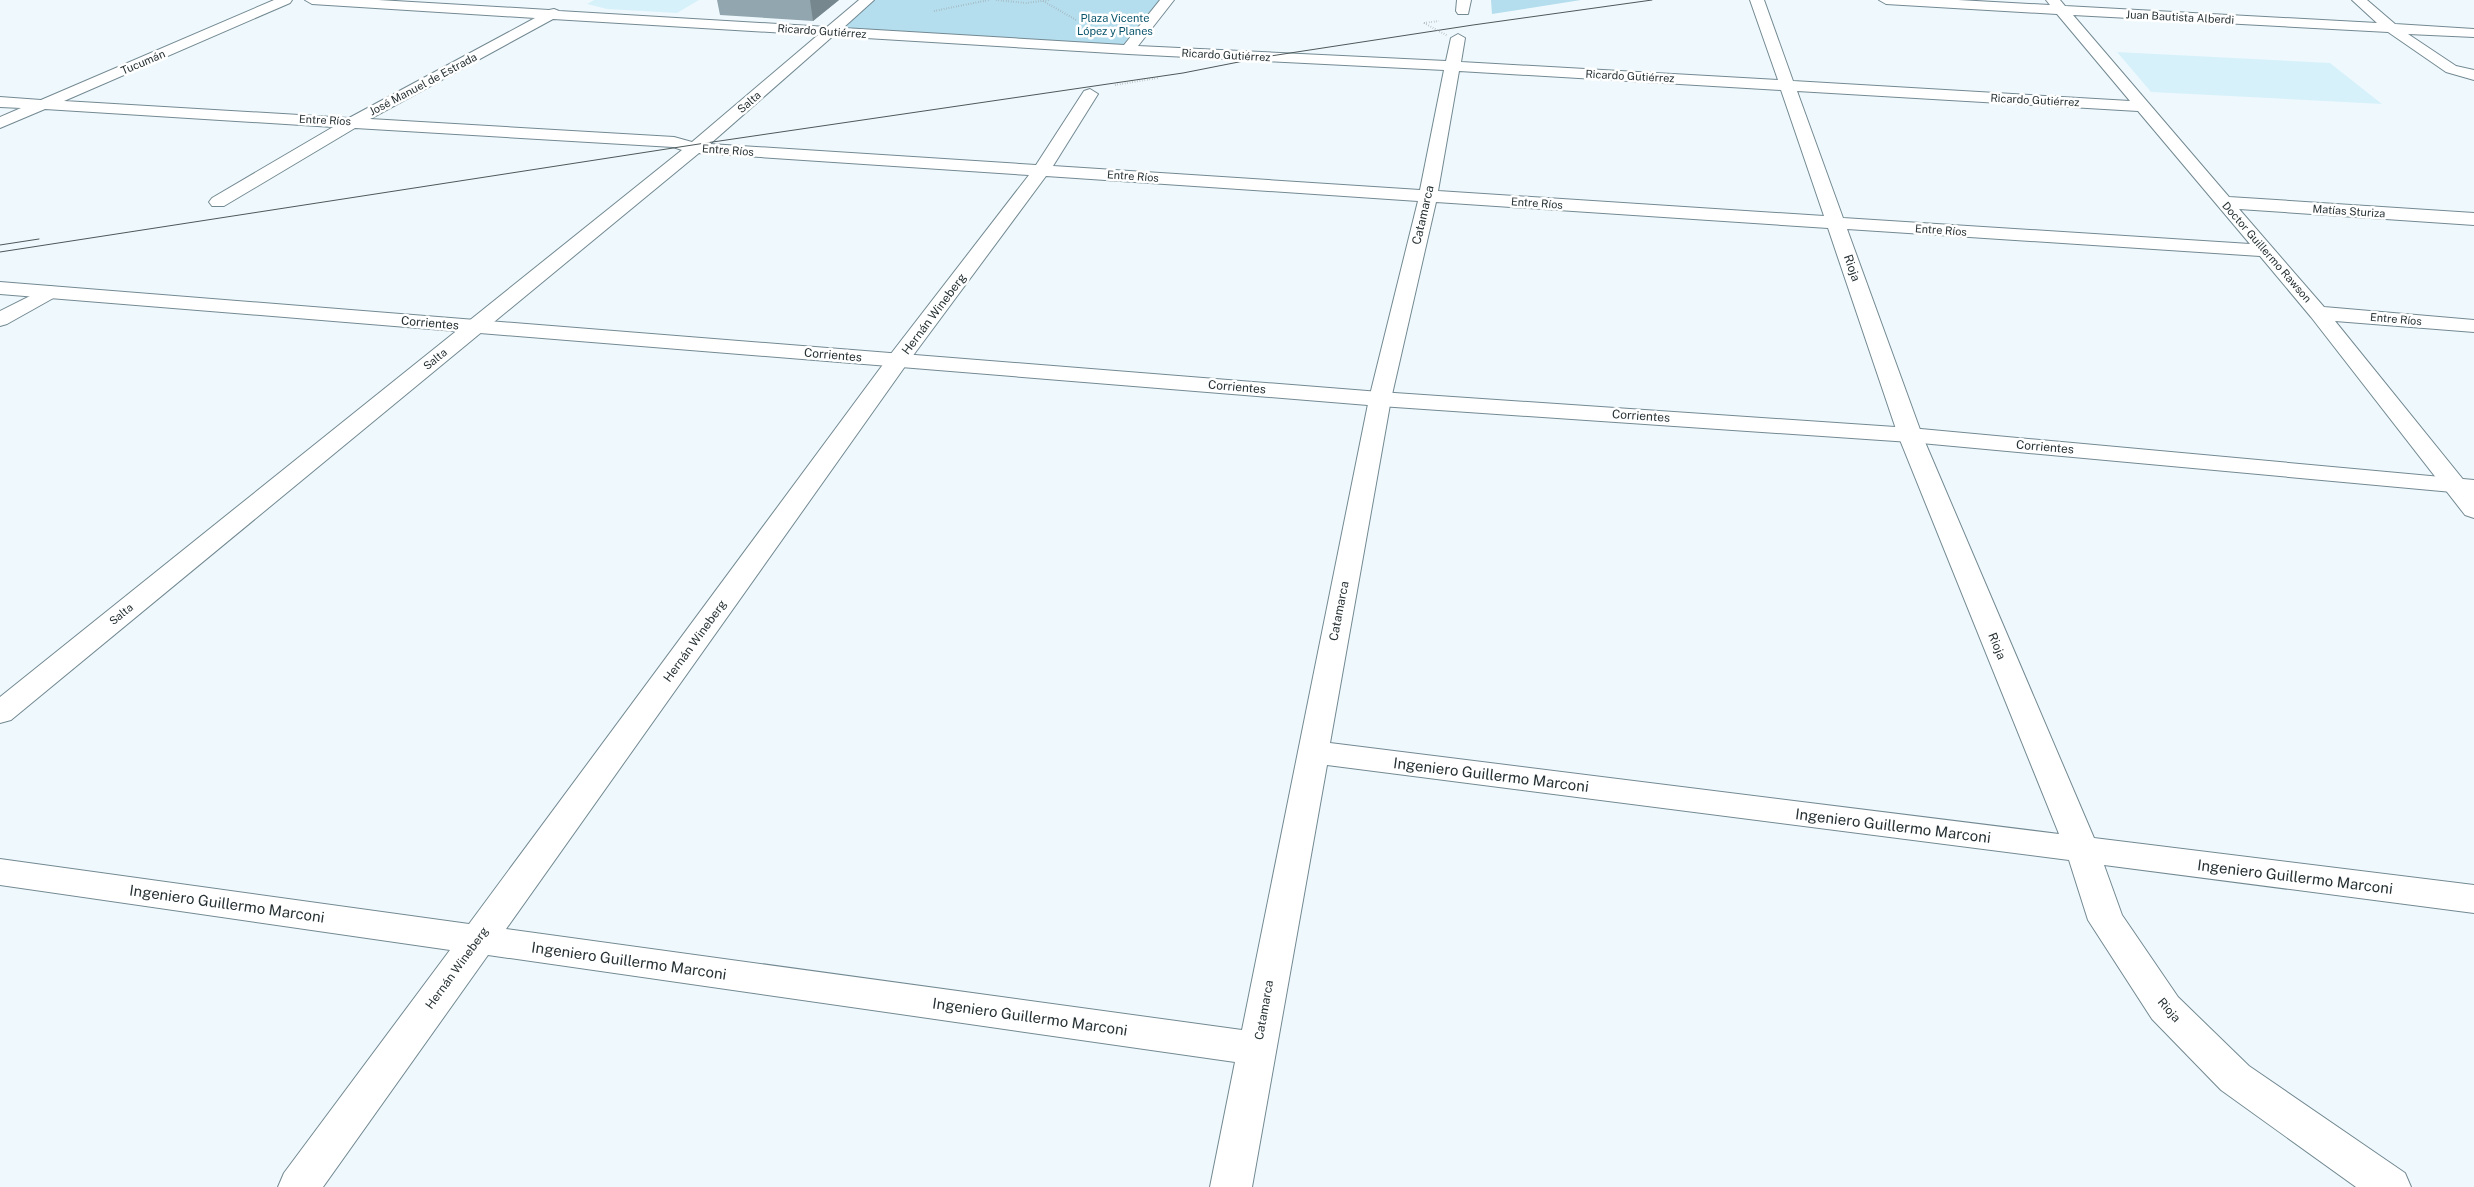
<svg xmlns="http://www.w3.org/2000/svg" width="2474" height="1187" font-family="'Public Sans',sans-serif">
	<rect width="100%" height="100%" fill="#eff9fd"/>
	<!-- built -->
	<path fill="#d7f1fb" d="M594,0H699L677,13L607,9L587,4Z
		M2117,52L2330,63L2382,104L2151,92Z"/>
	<!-- green -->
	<path fill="#b4dded" d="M867,0H1167L1128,50L830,31Z
		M1491,0H1581L1492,14Z"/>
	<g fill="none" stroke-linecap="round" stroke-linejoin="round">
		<defs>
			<path id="street" d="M274,0H292L290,3L64,101L349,118L535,18L312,4L305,0H378L549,10L554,9L559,11L827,27L859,0H874L843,28L1124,45L1160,0H1174L1138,46L1446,61L1451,38L1458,34L1465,38L1461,62L1778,80L1750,0H1764L1793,81L2130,101L2057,14L1886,4L1879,0H1958L2050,5L2046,0H2060L2065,6L2377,23L2352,0H2367L2395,24L2474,29V37L2408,34L2456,66L2474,70V80L2446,72L2388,32L2073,15L2229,197L2474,213V225L2239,209L2324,307L2474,320V332L2335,321L2474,493V518L2465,515L2311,317L2260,256L1847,229L1922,435L2094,838L2474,885V913L2104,865L2122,915L2178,997L2249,1066L2405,1173L2411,1187H2356L2221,1090L2152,1019L2088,920L2069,860L1327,765L1252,1187H1210L1235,1062L488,955L323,1187H278L284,1173L450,950L0,885V859L469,924L890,355L1029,175L699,153L11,720L0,723V697L682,150L673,147L355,128L224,206H212L209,202L212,198L333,127L45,109L0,128V117L21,108L0,107V97L41,100ZM553,19L818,35L692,142L674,137L370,119ZM833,36L1128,54L1444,70L1420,190L1053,166L1098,94L1090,89L1084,91L1036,165L710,144ZM1459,71L1781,90L1824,216L1438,191ZM1797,91L2138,111L2250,244L1843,218ZM1046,176L1418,201L1369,399L1242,1030L506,929L906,365ZM1436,202L1828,228L1898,435L2059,834L1330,743L1391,399Z
				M1457,0H1471L1468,14H1458L1456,11Z
				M50,286L57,288L60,292L57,296L7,324L0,326V311Z"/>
			<path id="secondary" d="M0,282L1380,392L1910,428L2474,480V494L1910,442L1380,406L0,294Z"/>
		</defs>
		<!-- street casing -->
		<use href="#street" stroke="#738992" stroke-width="2"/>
		<!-- secondary casing -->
		<use href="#secondary" stroke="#738992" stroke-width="2"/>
		<!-- path -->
		<path stroke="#9ca6a9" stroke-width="2" stroke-dasharray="0.5 2" stroke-linecap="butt" d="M996,0L1026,3L1049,0
			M1043,1L1076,20
			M934,11L989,0
			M1424,23L1439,21
			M1115,85L1158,78"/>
		<!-- street -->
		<use href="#street" fill="#fff" fill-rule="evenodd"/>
		<!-- secondary -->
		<use href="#secondary" fill="#fff" fill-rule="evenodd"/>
		<!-- tram -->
		<path stroke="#4e585b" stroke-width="1" d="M0,245L39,239
			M0,252L699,144L1183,73L1264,57L1473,25L1652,0"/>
		<!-- path-bridge -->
		<path stroke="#9ca6a9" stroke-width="2" stroke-dasharray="0.5 2" stroke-linecap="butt" d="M1424,23L1448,36"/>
	</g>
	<!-- wall -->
	<path fill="#92a6af" d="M717,0H839L813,21L720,15Z"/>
	<!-- shaded-wall -->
	<path fill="#77878e" d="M810,0H839L813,21Z"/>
	<g text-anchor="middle" stroke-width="5" stroke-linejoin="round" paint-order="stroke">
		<!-- far-street labels -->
		<g font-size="11" fill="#283235" stroke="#fff">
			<text transform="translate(2180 17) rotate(3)" y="4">Juan Bautista Alberdi</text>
			<text transform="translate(822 31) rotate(4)" y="4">Ricardo Gutiérrez</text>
			<text transform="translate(1226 55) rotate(3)" y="4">Ricardo Gutiérrez</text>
			<text transform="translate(143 62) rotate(-23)" y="4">Tucumán</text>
			<text transform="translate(1630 76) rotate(3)" y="4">Ricardo Gutiérrez</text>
			<text transform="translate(423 84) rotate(-28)" y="4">José Manuel de Estrada</text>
			<text transform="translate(2035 100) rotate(3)" y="4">Ricardo Gutiérrez</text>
			<text transform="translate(749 102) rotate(-41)" y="4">Salta</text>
			<text transform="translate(325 120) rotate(3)" y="4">Entre Ríos</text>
			<text transform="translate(728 150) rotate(4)" y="4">Entre Ríos</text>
			<text transform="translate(1133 176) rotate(4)" y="4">Entre Ríos</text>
			<text transform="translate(1537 203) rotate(4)" y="4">Entre Ríos</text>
			<text transform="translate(2349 211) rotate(4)" y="4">Matías Sturiza</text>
			<text transform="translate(1941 230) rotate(4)" y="4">Entre Ríos</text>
			<text transform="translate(2267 252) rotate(49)" y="4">Doctor Guillermo Rawson</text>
			<text transform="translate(2396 319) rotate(5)" y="4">Entre Ríos</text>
			<text transform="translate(435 359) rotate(-39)" y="4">Salta</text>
			<text transform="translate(121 614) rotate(-39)" y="4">Salta</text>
		</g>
		<!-- far-park labels -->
		<g font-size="11" fill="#0a556c" stroke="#fff">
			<text x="1115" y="22">Plaza Vicente<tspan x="1115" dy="13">López y Planes</tspan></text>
		</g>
		<!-- street labels -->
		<g font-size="12" fill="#283235" stroke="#fff">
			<text transform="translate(1423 215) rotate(-77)" y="4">Catamarca</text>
			<text transform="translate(1852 268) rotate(71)" y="4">Rioja</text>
			<text transform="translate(934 314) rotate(-53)" y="4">Hernán Wineberg</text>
			<text transform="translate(430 323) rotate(5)" y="4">Corrientes</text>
			<text transform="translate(833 355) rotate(5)" y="4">Corrientes</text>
			<text transform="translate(1237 387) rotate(5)" y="4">Corrientes</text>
			<text transform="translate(1641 416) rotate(4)" y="4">Corrientes</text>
			<text transform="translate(2045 447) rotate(5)" y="4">Corrientes</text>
			<text transform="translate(1339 611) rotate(-79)" y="4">Catamarca</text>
			<text transform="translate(695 641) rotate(-54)" y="4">Hernán Wineberg</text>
			<text transform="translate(1997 646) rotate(68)" y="4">Rioja</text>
			<text transform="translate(457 968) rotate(-54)" y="4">Hernán Wineberg</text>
			<text transform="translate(1264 1010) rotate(-80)" y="4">Catamarca</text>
			<text transform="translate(2169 1010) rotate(49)" y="4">Rioja</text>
		</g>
		<!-- near-street labels -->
		<g font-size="15" fill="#283235" stroke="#fff">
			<text transform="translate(1491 775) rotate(7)" y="5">Ingeniero Guillermo Marconi</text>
			<text transform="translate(1893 826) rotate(7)" y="5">Ingeniero Guillermo Marconi</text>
			<text transform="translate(2295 877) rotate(7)" y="5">Ingeniero Guillermo Marconi</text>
			<text transform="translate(227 904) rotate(8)" y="5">Ingeniero Guillermo Marconi</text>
			<text transform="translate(629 961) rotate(8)" y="5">Ingeniero Guillermo Marconi</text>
			<text transform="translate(1030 1017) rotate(8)" y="5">Ingeniero Guillermo Marconi</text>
		</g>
	</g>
</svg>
